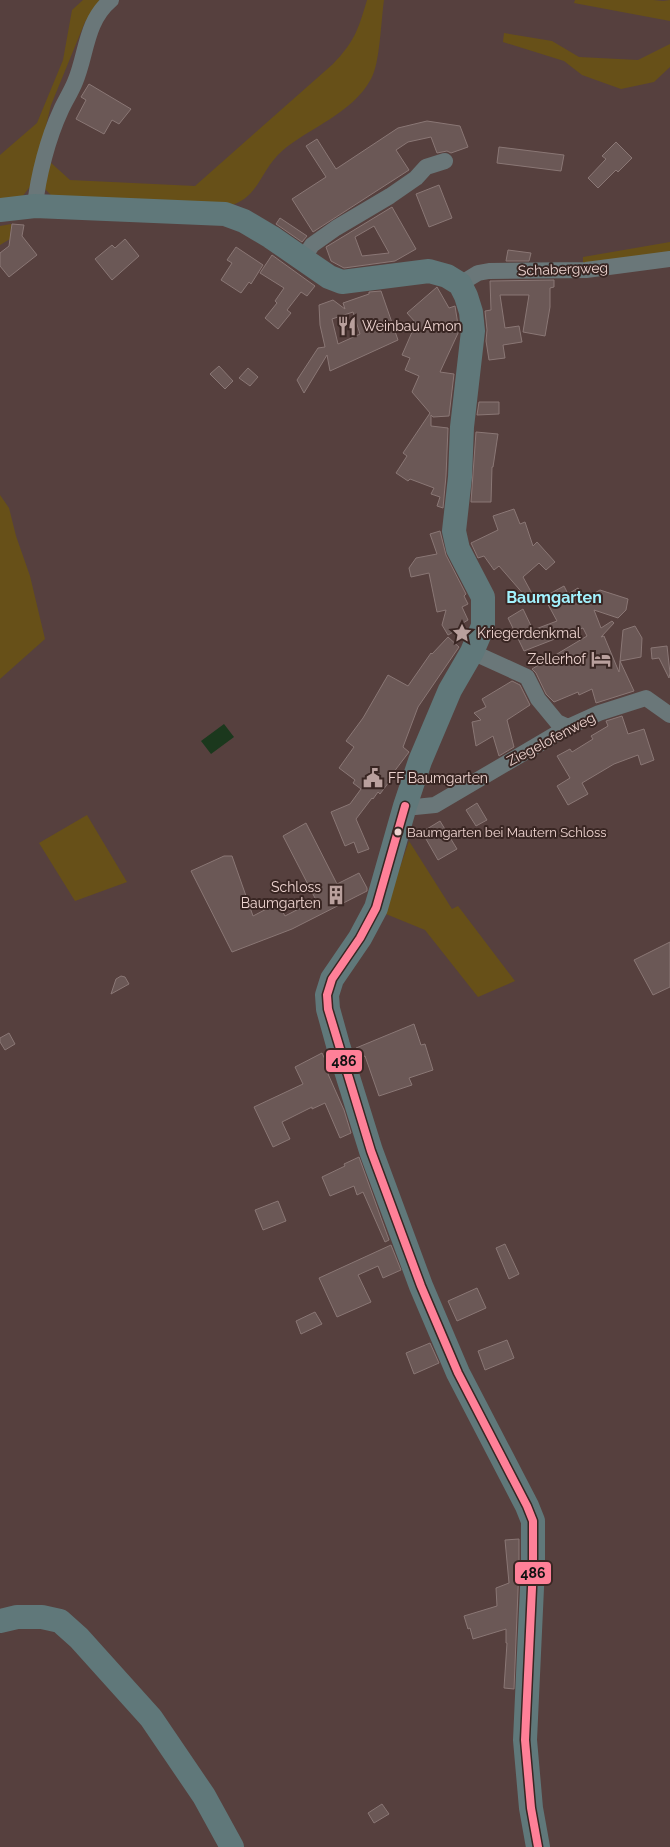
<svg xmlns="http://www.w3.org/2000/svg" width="670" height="1847" font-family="Raleway,sans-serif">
	<rect width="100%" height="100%" fill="#56403e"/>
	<!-- green -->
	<path fill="#675018" d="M83,0H100L85,22L51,105L32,184L22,197L0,203V155L37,123L63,60L72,10Z
		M367,0H384C381,20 380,64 371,79C352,114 310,127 282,151C260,170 259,199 228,206L55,199L43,187L49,161L70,180L195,186L333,64C355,41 358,30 367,0Z
		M575,0H653L663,1L670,0V21L574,3Z
		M504,33L552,41L579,57L638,60L670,44V67L654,82L621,89L582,75L564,61L503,42Z
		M11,224L10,239L0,245V226Z
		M670,242V254L583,266V257Z
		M0,495L9,508L16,536L30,576L45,639L0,679Z
		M87,815L127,882L75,901L39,843Z
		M409,841L452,909L458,906L515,981L478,997L425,930L381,912L398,873Z"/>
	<!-- water -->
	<path fill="#1b381d" d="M224,724L234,737L211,754L201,741Z"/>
	<!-- building -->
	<path fill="#6b5856" stroke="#8a7775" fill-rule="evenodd" d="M89,84L131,109L119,124L112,120L104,134L76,119L86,100L81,97Z
		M427,121L460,126L468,147L451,153L447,151L437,153L431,137L408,142L396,150L409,170L313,232L292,199L326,177L306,146L317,139L336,169L398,128Z
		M616,142L632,158L618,172L616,170L598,188L588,178L606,159L602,156Z
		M499,147L564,155L561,171L497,163Z
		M439,185L452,218L429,227L416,194Z
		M392,207L416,249L395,261L344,268L331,261L326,247ZM374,226L389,253L362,256L355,237Z
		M280,218L307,236L302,242L276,224Z
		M12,224L24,225L22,236L37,255L9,277L0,266V253L9,246Z
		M125,239L139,256L112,280L95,259L112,245L115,248Z
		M236,247L263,265L251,284L249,282L241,293L221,280L232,263L227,260Z
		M508,250L531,253L529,261H506Z
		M272,255L315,286L307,296L301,292L287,310L291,313L278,329L265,318L277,303L275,301L284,288L260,273Z
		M554,280V287L550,288V307L545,336L523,332L529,295H500L505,328L519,326L522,342L503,345L505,358L489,360L486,341L487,330L485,311L491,310L490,281Z
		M437,287L449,308L455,306L459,331L440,372L454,374L449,416L433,417L431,415V426L448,428L446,476L443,508L437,506L440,497L431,494L434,488L410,479L408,481L396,473L407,456L403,453L430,413L412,392L419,376L405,370L410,358L402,355L416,323L407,313Z
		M381,291L398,340L330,371L327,355L304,393L297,380L318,348L325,347L320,325L319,305L333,300L345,309L343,303L369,294V292ZM353,312L360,334L338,344L332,319Z
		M219,366L233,381L225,389L210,374Z
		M248,368L258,377L250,386L239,378Z
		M479,402H499V414L477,415Z
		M476,432L498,434L493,467H492L491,502H471Z
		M514,509L520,524L525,522L533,546L537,542L555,562L546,570L539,563L523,577L536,601L532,604L499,566L494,570L484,556L478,558L471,543L498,530L493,516Z
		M440,531L446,555L466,594L464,596L468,604L462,607L468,620L463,623L464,626L448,635L442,625L446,610L437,612L429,573L411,577L409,568L416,558L437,554L430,534Z
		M564,586L568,594L578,588L584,599L600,590L628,599L626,610L618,618L594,610L601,628L612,621L614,623L601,637L604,636L619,672L623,630L635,626L642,638L641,657L620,661L634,691L596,703L592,689L579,695L578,692L554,702L546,694L536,673L532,669L587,636L583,628L524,651L508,618L523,609L533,630L557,621L544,597Z
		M448,637L459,647L418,707L403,747L409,752L387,781L389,782L380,794L378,792L373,799L372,798L356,819L369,849L358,853L354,842L345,846L331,812L350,804L361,789L353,783L355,780L339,768L354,747L346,741L363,718L388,675L408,686L431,653L432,654Z
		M667,646L670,673L669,678L659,658L652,659L651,648Z
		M512,681L520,685L530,705L507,720L514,747L499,756L493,736L476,746L472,722L481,720L474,713L486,707L482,699Z
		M622,716L628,734L644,729L654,760L641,765L638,755L614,764L582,783L588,794L568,805L557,786L570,778L557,756L570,749L572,752L593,739L591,736L608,726L606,721Z
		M477,803L487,820L476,826L466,810Z
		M440,821L457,849L438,860L422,832Z
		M306,823L337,884L359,873L367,888V891L292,929L232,952L191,871L224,856H232L253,916L278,903L285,916L316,900L283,836Z
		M670,942V987L653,995L634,960Z
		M121,976L125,977L129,984L111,994L116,979Z
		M414,1024L421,1045L425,1044L433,1070L409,1078L412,1085L379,1096L365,1056L360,1058L356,1048Z
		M9,1033L15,1044L5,1050L0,1042V1038Z
		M322,1053L331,1072L328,1074L344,1110L351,1133L340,1138L325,1103L312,1109V1107L282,1122L290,1139L273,1147L254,1107L303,1084L295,1067Z
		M359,1157L389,1240L385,1242L363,1192L357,1195L354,1186L330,1196L322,1177L345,1166L344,1164Z
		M278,1201L286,1221L263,1230L255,1210Z
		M505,1244L519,1274L509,1279L496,1248Z
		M391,1245L401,1270L383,1278L378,1266L358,1275L371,1302L337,1317L319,1278Z
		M477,1288L486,1308L457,1321L448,1301Z
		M315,1312L322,1324L301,1334L296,1321Z
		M507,1340L514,1358L485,1370L478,1351Z
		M430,1343L439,1363L414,1374L406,1353Z
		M519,1539V1566L514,1689L504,1688L507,1643H506V1629L473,1639L470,1628L468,1629L464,1616L497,1606L496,1588L509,1583L505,1540Z
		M382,1804L389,1814L374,1823L368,1813Z"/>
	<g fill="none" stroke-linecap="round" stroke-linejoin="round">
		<!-- street -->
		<path stroke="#6a7779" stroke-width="16" d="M35,206C38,176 48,138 61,110C65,101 71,92 75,82C87,54 85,22 111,0
			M303,259L312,245L336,228L390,196L416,178L426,167L445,161
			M460,284L478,273L489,271L586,270L670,259
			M472,652L527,677L538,699L557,722L568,727
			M405,806L415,807L435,805L568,727L599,713L646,698L670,715"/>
		<!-- secondary -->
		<path stroke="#60787a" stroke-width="24" d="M0,210L35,206L225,214L244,221L271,237L329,277L342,282L429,271L447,276L460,284L466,296L471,312L473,331L462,427L460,477L454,531L458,549L483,597V626L472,652L450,690L420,761L405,806L376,908L360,938L332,979L327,995L328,1009L338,1045L371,1151L421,1286L458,1373L527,1506L533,1521V1566L525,1740L531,1808L538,1847
			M0,1621L17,1617H42L60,1621L79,1638L151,1718L204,1796L232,1847"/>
		<defs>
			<path id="bus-1" d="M405,806L376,908L360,938L332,979L327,995L328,1009L371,1151L421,1286L458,1373L527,1506L533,1521V1566L525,1740L531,1808L538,1847"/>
		</defs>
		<!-- bus-1 casing -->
		<use href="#bus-1" stroke="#392623" stroke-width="11"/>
		<!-- bus-1 -->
		<use href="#bus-1" stroke="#ff8098" stroke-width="8"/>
	</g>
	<!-- icons -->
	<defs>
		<symbol id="restaurant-bare" viewBox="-9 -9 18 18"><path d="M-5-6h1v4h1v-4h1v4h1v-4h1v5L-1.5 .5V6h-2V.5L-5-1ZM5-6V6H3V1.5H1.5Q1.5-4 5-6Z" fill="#b9a09d" stroke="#392623" stroke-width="2.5" paint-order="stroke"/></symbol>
		<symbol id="sight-bare" viewBox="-9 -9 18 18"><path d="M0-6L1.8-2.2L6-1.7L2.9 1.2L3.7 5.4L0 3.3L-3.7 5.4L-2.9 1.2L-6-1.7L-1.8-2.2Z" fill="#b9a09d" stroke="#392623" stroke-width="2.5" paint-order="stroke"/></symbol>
		<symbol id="hotel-bare" viewBox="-9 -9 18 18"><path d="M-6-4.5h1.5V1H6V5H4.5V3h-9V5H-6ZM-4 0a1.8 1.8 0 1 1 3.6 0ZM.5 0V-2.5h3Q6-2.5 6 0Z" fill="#b9a09d" stroke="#392623" stroke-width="2.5" paint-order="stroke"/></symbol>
		<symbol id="civic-bare" viewBox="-9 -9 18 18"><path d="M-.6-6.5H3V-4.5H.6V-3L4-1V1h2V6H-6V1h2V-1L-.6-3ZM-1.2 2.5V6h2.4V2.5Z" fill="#b9a09d" stroke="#392623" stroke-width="2.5" paint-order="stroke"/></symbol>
		<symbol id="building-bare" viewBox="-9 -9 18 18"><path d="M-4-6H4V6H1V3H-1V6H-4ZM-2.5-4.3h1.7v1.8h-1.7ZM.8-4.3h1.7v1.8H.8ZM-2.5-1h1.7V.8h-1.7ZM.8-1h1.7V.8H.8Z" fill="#b9a09d" stroke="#392623" stroke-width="2.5" paint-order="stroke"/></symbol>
	</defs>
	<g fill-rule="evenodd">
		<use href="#restaurant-bare" x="333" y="312" width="28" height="28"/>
		<use href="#sight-bare" x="448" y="619" width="28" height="28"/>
		<use href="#hotel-bare" x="587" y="645" width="28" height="28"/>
		<use href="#civic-bare" x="359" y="764" width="28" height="28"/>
		<use href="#building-bare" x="322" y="881" width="28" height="28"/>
	</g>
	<!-- markers -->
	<circle fill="#eed4d0" stroke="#392623" stroke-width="2" cx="398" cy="832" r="4.5"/>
	<g text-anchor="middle" stroke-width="4" stroke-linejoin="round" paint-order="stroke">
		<!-- bus labels -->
		<g font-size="13" fill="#eed4d0" stroke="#392623" text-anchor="start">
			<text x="407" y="837">Baumgarten bei Mautern Schloss</text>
		</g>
		<!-- street labels -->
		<g font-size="14" fill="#eed4d0" stroke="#392623">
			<text transform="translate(563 269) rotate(-2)" y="5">Schabergweg</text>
			<text transform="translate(551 739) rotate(-28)" y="5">Ziegelofenweg</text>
		</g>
		<!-- poi labels -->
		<g font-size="14" fill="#eed4d0" stroke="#392623" text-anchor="start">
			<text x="362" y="331">Weinbau Amon</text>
			<text x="477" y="638">Kriegerdenkmal</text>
			<text x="586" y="664" text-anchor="end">Zellerhof</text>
			<text x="388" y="783">FF Baumgarten</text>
			<text x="321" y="892" text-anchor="end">Schloss<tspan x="321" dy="16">Baumgarten</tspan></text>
		</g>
		<!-- quarter labels -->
		<g font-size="16" font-weight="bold" fill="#a2f2fe" stroke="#392623">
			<text x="554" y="603">Baumgarten</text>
		</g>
	</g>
	<g stroke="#392623" stroke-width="2">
		<rect x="325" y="1049" width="38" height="24" rx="5" fill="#ff8098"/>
		<rect x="514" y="1561" width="38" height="24" rx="5" fill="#ff8098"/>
	</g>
	<g font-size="14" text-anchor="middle" font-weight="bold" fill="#111">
		<text x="344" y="1066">486</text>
		<text x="533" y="1578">486</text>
	</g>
</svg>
